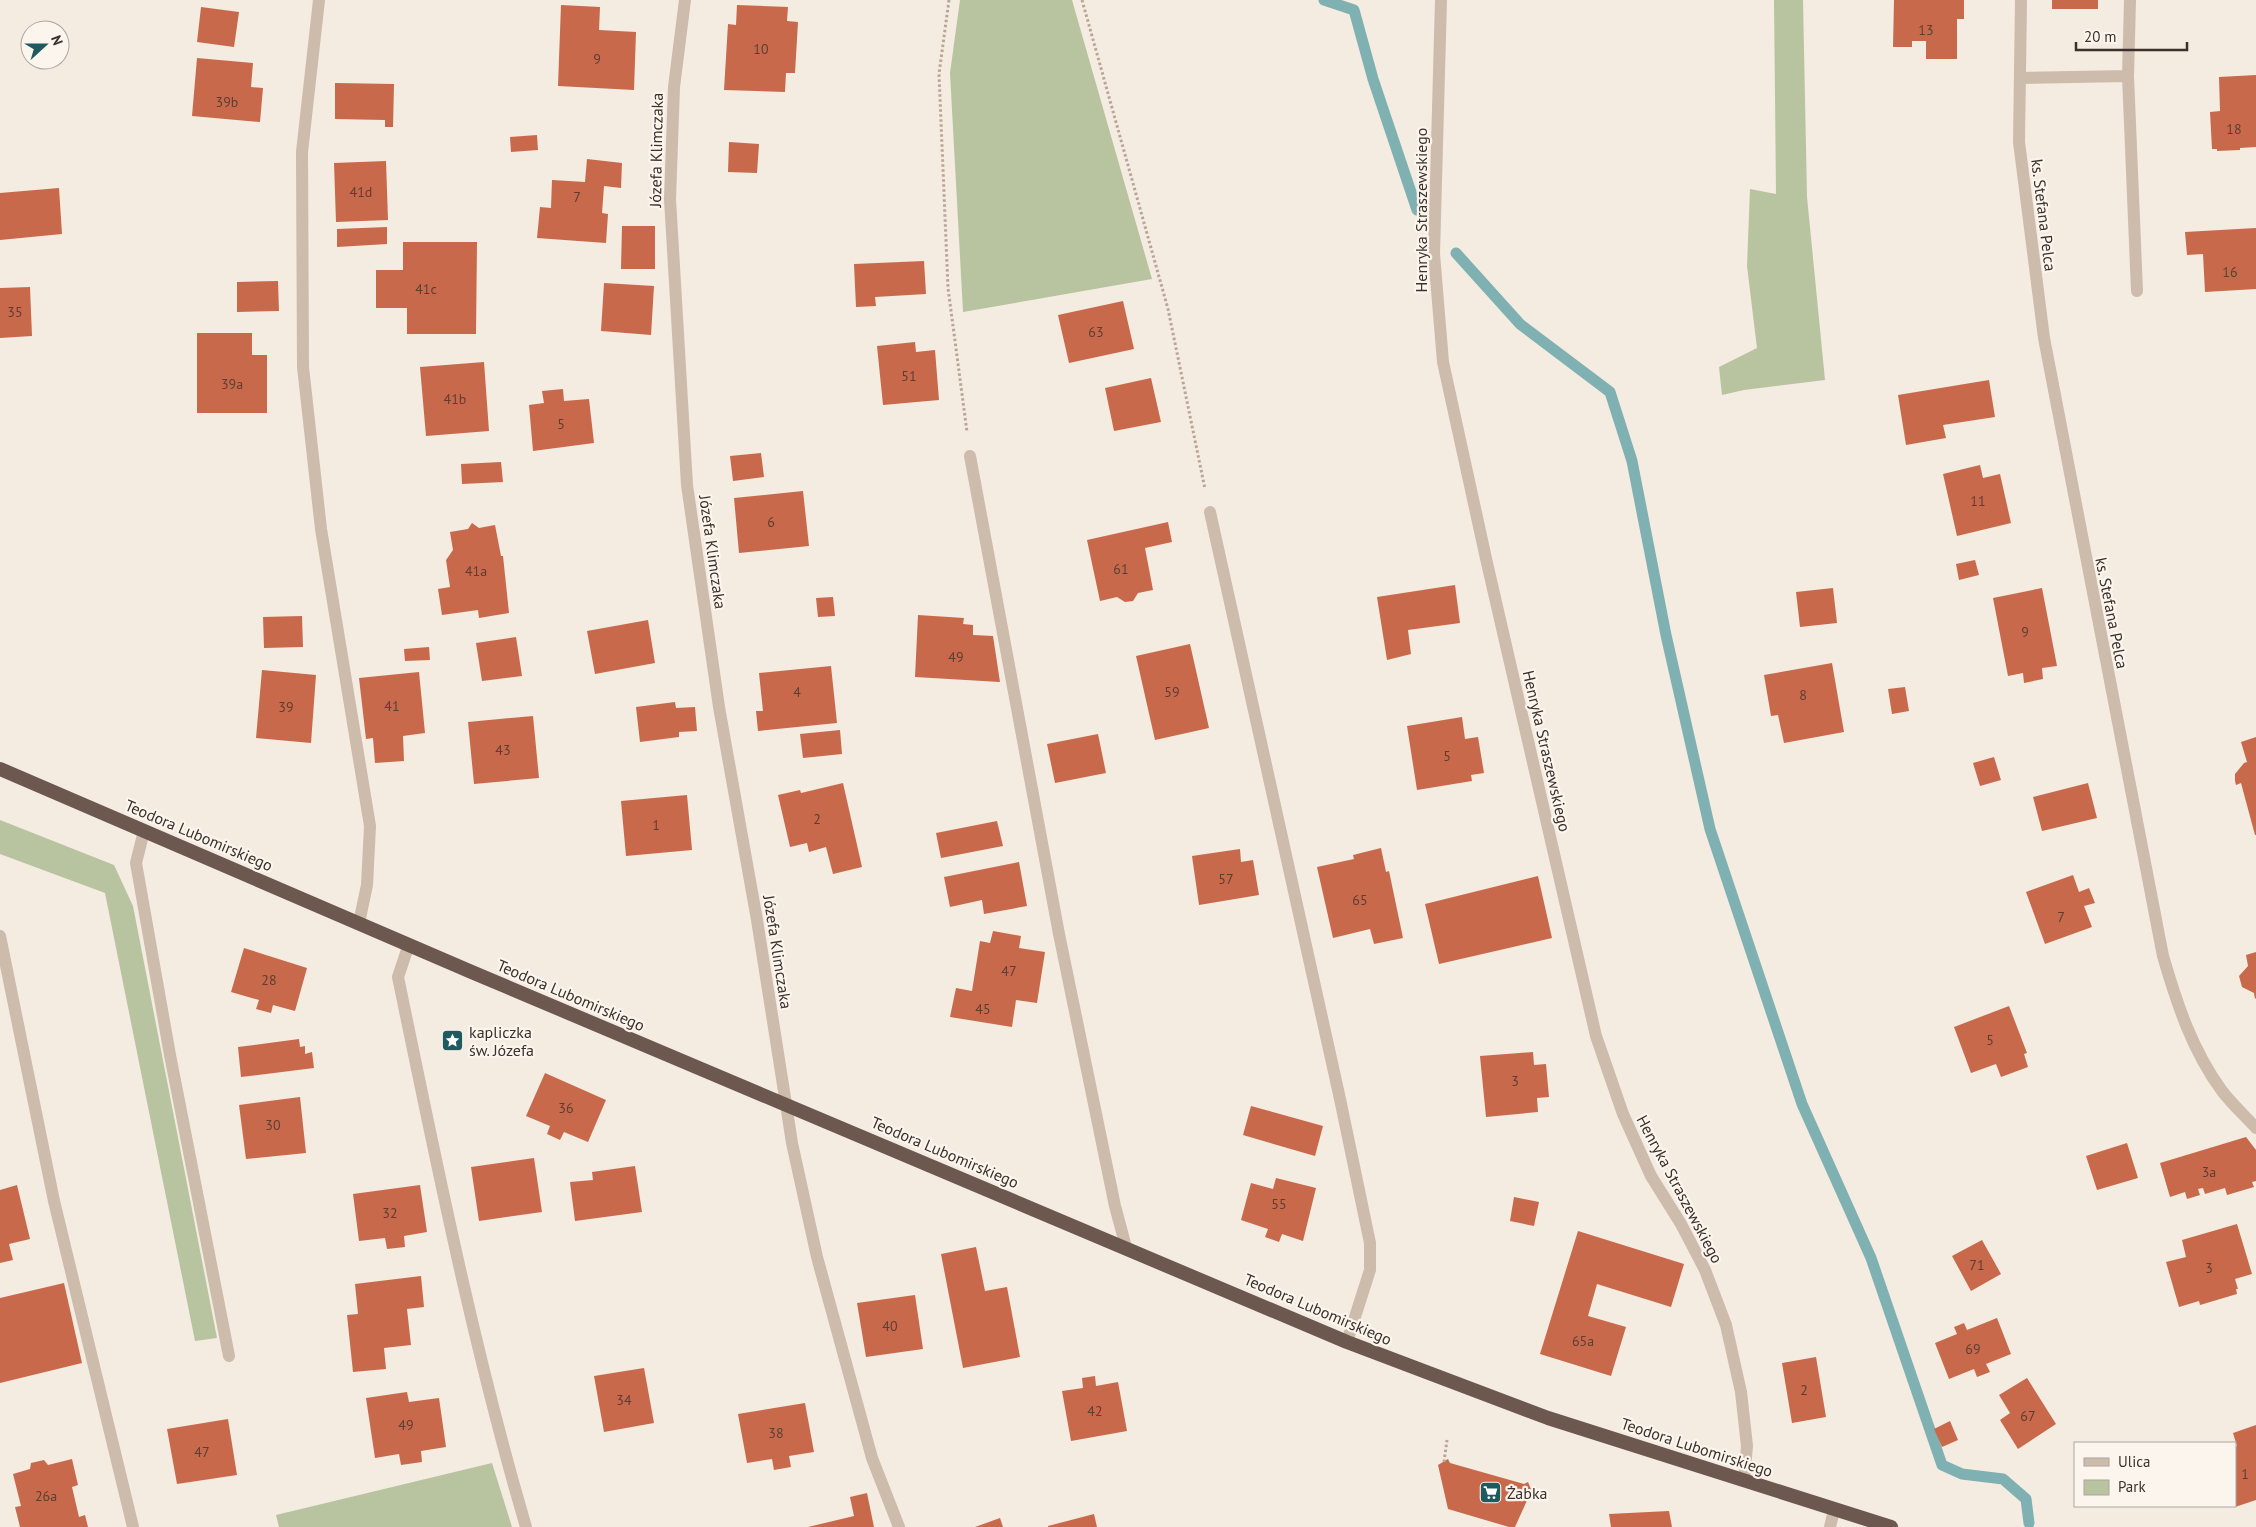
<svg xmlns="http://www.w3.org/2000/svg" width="2256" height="1527" font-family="'PT Sans',sans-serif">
	<rect width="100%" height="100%" fill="#f4ebe1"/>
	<!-- green -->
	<path fill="#b8c4a0" d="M960,0H1072L1152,279L963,312L950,73Z
		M1774,0H1803L1807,197L1825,380L1744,390L1722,395L1719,367L1757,348L1747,266L1750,189L1776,194Z
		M0,820L114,865L133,906L217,1338L195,1341L105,893L0,854Z
		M492,1463L512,1527H279L276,1515Z"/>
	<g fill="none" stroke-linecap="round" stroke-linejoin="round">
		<!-- stream -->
		<path stroke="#7fb0b2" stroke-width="11" d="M1324,0L1354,10L1373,79L1417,210
			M1456,253L1520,324L1610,392L1632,461L1666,635L1710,829L1802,1104L1871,1258L1942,1465L1962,1474L2003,1479L2026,1499L2029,1523"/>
	</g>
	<!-- building -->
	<path fill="#c8694b" d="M1894,0H1964V19H1957V59H1926V41H1912V47H1893Z
		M2052,0H2098V9H2052Z
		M561,5L600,7L599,30L636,32L634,90L558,86Z
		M737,5L788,7L787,21L798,22L795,73H786L785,92L724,90L728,24L736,25Z
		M201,7L239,12L234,47L197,42Z
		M197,58L253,63L251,87L263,88L260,122L192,116Z
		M2256,75V147L2240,148V150L2217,151V149H2212L2210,112L2220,111L2219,77Z
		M335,83L394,84L393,127H385V120L335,119Z
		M537,135L538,150L511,152L510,137Z
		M729,142L759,144L757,173L728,172Z
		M587,159L622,163L621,188L604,186L602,213L608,214L606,243L537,238L540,207L551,208L552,180L585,182Z
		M386,161L388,220L336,222L334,163Z
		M59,188L62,234L0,240V193Z
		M622,226H655V269H621Z
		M387,227V244L337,247V229Z
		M2256,228V289L2205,292L2203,254L2187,255L2185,232Z
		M403,242H477L476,334H407V308H376V270H403Z
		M924,261L926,294L875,297L876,306L856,307L854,264Z
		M278,281L279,311L237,312V282Z
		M604,283L654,286L651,335L601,331Z
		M30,287L32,336L0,338V288Z
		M1123,301L1134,349L1069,363L1058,315Z
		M197,333H252V355H267V413H197Z
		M915,342L916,352L935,350L939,400L883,405L877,346Z
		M484,362L489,431L426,436L420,367Z
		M1151,378L1161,422L1114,431L1105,388Z
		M1989,380L1995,417L1943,425L1946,438L1906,445L1898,395Z
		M563,389L564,401L589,399L594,443L533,451L529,405L544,403L542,391Z
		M761,453L764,477L733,481L730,456Z
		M501,462L503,482L462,484L461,464Z
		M1980,465L1983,478L2000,474L2011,523L1957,536L1943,474Z
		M803,491L809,546L739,553L734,498Z
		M1168,522L1172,542L1145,548L1153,590L1138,593L1133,601L1125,602L1117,597L1100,601L1087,540Z
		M472,523L479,528L495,525L501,556H503L509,613L479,618L478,610L442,615L438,589L450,587L446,560L453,550L450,532L468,529Z
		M1975,560L1979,575L1959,580L1956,564Z
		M1455,585L1460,623L1408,630L1411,654L1387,660L1377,597Z
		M1833,588L1837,623L1800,627L1796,592Z
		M2042,588L2057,666L2042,668L2043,679L2024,683L2023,673L2008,676L1993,598Z
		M833,597L835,616L818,617L816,598Z
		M918,615L964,618L963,624L973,625V635L993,636L1000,682L915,677Z
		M302,616L303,647L264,648L263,617Z
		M648,620L655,663L595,674L587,631Z
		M516,637L522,676L482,681L476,643Z
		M1190,644L1209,728L1155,740L1136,656Z
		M429,647L430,660L405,661L404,649Z
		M1832,663L1844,732L1784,743L1778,715L1771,716L1764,675Z
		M831,666L837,723L758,731L756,711H763L759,673Z
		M262,670L316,675L311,743L256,738Z
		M419,672L425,733L403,736L404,761L375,763L373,738L366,739L359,678Z
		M1905,687L1909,711L1892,714L1888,689Z
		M675,702L676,708L695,707L697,731L679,732V737L640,742L636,707Z
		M533,716L539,778L474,784L468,722Z
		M1462,717L1465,739L1478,737L1484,773L1471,775L1472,781L1417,790L1407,726Z
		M840,730L842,754L803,758L800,734Z
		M1098,734L1106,773L1055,783L1047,744Z
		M2256,737V835H2255L2241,783L2236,785L2235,781V774L2244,763L2247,762L2241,742Z
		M1994,757L2001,780L1980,786L1973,763Z
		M843,783L862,867L833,874L826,847L809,852L807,843L790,847L778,795L800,790L801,793Z
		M2088,783L2097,818L2042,831L2033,797Z
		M687,795L692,850L626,856L621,801Z
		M997,821L1003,846L941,858L936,833Z
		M1381,848L1386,872L1389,871L1403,938L1374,944L1370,929L1333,938L1317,867L1354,859L1353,855Z
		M1240,849L1241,862L1253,860L1259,895L1199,905L1192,856Z
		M1019,862L1027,906L984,914L982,900L950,907L944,877Z
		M2073,875L2079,892L2089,888L2095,903L2084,906L2092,927L2045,944L2026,892Z
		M1538,876L1552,938L1439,964L1425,904Z
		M993,931L1021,936L1019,948L1045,952L1037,1003L1016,1000L1012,1027L950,1017L956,988L972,991L980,941L990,943Z
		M244,948L307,968L295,1011L273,1005L271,1013L256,1009L259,1000L231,992Z
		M2256,952V998L2255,999L2254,993L2242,987L2239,976L2248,966L2246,955Z
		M2009,1006L2027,1053L2024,1054L2028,1067L2001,1077L1996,1064L1971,1073L1954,1027Z
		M299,1039L300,1047L305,1046V1054L312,1052L314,1068L241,1077L238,1047Z
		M1533,1052L1534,1065L1546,1064L1549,1097L1537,1098L1538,1112L1486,1117L1480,1056Z
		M545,1073L606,1100L588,1142L564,1132L560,1140L547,1134L550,1126L526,1116Z
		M300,1097L306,1153L246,1159L239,1105Z
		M1251,1106L1323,1126L1315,1156L1243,1135Z
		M2246,1137L2256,1150V1181L2252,1182L2254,1187L2227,1195L2225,1188L2205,1194L2203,1188L2198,1189L2200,1195L2187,1199L2185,1192L2170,1197L2160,1163Z
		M2127,1143L2138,1178L2097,1190L2086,1156Z
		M534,1158L542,1212L479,1221L471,1167Z
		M635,1166L642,1212L575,1221L570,1182L593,1180L592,1172Z
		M1276,1178L1316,1188L1303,1241L1282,1234L1279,1242L1265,1237L1268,1229L1241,1220L1251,1183L1273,1189Z
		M17,1185L30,1239L9,1244L13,1260L0,1263V1190Z
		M420,1185L427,1232L404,1236L405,1247L387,1249L385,1238L359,1241L353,1194Z
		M1514,1197L1539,1202L1534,1226L1510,1221Z
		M2237,1224L2252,1274L2235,1279L2238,1289H2236L2237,1294L2200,1305L2199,1301L2179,1307L2166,1262L2186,1257L2182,1240Z
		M1578,1231L1684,1264L1671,1307L1597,1284L1588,1316L1626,1327L1611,1376L1540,1354Z
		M1982,1240L2001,1274L1971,1291L1952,1256Z
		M976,1247L985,1291L1007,1287L1020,1357L963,1368L941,1254Z
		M421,1276L424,1307L407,1309L411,1345L384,1348L386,1369L353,1372L347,1315L358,1314L355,1284Z
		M64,1283L82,1363L0,1383V1298Z
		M915,1295L923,1349L866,1357L857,1303Z
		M1997,1318L2011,1354L1986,1364L1990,1372L1977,1377L1974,1369L1949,1379L1935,1343L1957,1334L1954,1327L1964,1323L1967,1330Z
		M1816,1357L1826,1417L1792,1423L1782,1363Z
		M644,1368L654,1423L604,1432L594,1376Z
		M1095,1376L1096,1386L1118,1382L1127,1431L1071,1441L1062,1391L1083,1388L1082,1378Z
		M2027,1378L2056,1424L2018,1449L2000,1420L2010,1413L1999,1395Z
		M407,1392L409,1402L439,1398L446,1447L421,1451L422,1462L401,1465L399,1454L375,1458L366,1398Z
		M805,1403L814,1452L789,1456L791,1467L774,1470L772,1459L747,1463L738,1414Z
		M228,1419L237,1475L177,1484L167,1429Z
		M1950,1421L1958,1440L1942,1447L1934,1429Z
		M2256,1425V1500L2235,1507V1447L2237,1446L2233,1433Z
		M72,1459L78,1485L72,1487L79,1517L85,1515L88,1527H20L15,1507L21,1506L13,1474L30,1469L31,1463L44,1460L48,1465Z
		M1448,1459L1450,1463L1524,1484L1528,1482L1533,1494L1529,1496L1515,1527H1509L1448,1509L1438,1465Z
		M867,1493L874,1527H808L854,1516L850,1497Z
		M1669,1511L1672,1527H1611L1609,1514Z
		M1094,1514L1097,1527H1048V1526Z
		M1000,1518L1003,1527H975Z"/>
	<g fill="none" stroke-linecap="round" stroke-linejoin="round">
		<!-- path -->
		<path stroke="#b9a596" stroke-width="3" stroke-dasharray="2.5 2.5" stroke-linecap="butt" d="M949,0L939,74L948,288L967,432
			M1082,0L1168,309L1205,489
			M1444,1462L1447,1440"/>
		<!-- service -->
		<path stroke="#cdbbac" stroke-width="12" d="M319,0L302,152L303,367L321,529L370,826L367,885L359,923
			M970,456L1059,934L1115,1206L1126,1247
			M1210,512L1340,1099L1370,1243V1270L1347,1342
			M144,831L136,863L170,1055L229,1356
			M0,936L54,1201L133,1527
			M409,944L398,977C436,1161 473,1346 526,1527
			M786,1104L792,1143L817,1257L872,1458L899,1527"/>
		<!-- minor -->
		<path stroke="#cdbbac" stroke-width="12" d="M685,0L674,87L670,199L687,485L719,707L757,920L786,1104
			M1441,0L1434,254L1443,362L1487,563L1596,1036L1623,1114L1651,1176L1681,1224L1705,1270L1726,1325L1741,1392L1747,1446L1744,1481
			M2021,0L2019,142L2044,338L2163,956C2177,1004 2192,1050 2222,1091C2232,1104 2245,1116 2256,1128
			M2130,0L2128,76L2137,291
			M2020,78L2128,76
			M1830,1527L1834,1510"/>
		<!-- trunk -->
		<path stroke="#6c584f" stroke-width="14" d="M0,769L474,973L1347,1342L1548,1418L1891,1527"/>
	</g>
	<!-- icons -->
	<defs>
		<symbol id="sight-square" viewBox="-11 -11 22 22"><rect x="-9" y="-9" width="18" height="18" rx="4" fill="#1f5a5e" stroke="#fbf5ee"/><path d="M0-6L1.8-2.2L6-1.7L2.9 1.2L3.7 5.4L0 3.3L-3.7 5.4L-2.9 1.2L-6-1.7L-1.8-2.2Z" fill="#fff"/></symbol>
		<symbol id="supermarket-square" viewBox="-11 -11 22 22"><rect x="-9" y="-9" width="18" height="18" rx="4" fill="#1f5a5e" stroke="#fbf5ee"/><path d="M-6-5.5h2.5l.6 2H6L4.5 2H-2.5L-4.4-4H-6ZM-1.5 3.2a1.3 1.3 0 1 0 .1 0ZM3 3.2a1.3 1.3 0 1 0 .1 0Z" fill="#fff"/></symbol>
	</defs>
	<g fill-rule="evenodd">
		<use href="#sight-square" x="440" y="1028" width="25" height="25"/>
		<use href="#supermarket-square" x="1478" y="1480" width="25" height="25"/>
	</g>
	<g text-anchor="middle" stroke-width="4.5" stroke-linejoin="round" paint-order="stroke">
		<!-- number labels -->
		<g font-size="14" fill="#5e3e33">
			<text x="1926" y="35">13</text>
			<text x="761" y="54">10</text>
			<text x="597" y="64">9</text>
			<text x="227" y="107">39b</text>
			<text x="2234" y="134">18</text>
			<text x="361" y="197">41d</text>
			<text x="577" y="202">7</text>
			<text x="2230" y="277">16</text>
			<text x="426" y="294">41c</text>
			<text x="15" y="317">35</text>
			<text x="1096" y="337">63</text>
			<text x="909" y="381">51</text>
			<text x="232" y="389">39a</text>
			<text x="455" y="404">41b</text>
			<text x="561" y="429">5</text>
			<text x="1978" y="506">11</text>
			<text x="771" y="527">6</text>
			<text x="1121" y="574">61</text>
			<text x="476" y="576">41a</text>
			<text x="2025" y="637">9</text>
			<text x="956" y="662">49</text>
			<text x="797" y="697">4</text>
			<text x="1172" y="697">59</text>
			<text x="1803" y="700">8</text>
			<text x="392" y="711">41</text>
			<text x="286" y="712">39</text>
			<text x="503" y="755">43</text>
			<text x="1447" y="761">5</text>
			<text x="817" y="824">2</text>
			<text x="656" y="830">1</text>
			<text x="1226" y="884">57</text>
			<text x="1360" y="905">65</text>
			<text x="2061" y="922">7</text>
			<text x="1009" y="976">47</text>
			<text x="269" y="985">28</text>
			<text x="983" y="1014">45</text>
			<text x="1990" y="1045">5</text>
			<text x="1515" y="1086">3</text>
			<text x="566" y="1113">36</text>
			<text x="273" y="1130">30</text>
			<text x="2209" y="1177">3a</text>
			<text x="1279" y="1209">55</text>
			<text x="390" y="1218">32</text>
			<text x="1977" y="1270">71</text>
			<text x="2209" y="1273">3</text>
			<text x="890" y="1331">40</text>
			<text x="1583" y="1346">65a</text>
			<text x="1973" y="1354">69</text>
			<text x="1804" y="1395">2</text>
			<text x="624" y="1405">34</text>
			<text x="1095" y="1416">42</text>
			<text x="2028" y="1421">67</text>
			<text x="406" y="1430">49</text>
			<text x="776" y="1438">38</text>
			<text x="202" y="1457">47</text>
			<text x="2245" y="1479">1</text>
			<text x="46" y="1501">26a</text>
		</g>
		<!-- street labels -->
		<g font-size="16" fill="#3b302b" stroke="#fbf5ee">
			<text transform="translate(656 150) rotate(-89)" y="6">Józefa Klimczaka</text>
			<text transform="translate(1421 210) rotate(-90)" y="6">Henryka Straszewskiego</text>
			<text transform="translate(2044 215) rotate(83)" y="6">ks. Stefana Pelca</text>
			<text transform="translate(713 552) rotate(82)" y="6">Józefa Klimczaka</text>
			<text transform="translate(2112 613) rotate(79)" y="6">ks. Stefana Pelca</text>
			<text transform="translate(1547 751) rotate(77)" y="6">Henryka Straszewskiego</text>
			<text transform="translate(199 835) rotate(23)" y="6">Teodora Lubomirskiego</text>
			<text transform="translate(778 952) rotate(81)" y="6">Józefa Klimczaka</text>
			<text transform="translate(571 995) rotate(23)" y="6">Teodora Lubomirskiego</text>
			<text transform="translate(945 1152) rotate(23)" y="6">Teodora Lubomirskiego</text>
			<text transform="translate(1680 1189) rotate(62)" y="6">Henryka Straszewskiego</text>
			<text transform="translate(1318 1309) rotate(23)" y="6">Teodora Lubomirskiego</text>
			<text transform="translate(1697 1447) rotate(18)" y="6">Teodora Lubomirskiego</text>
		</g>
		<!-- poi labels -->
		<g font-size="16" fill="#3b302b" stroke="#fbf5ee" text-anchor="start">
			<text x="469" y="1038">kapliczka<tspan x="469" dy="18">św. Józefa</tspan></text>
			<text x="1507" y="1499">Żabka</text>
		</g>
	</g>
	<!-- legend -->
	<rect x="2074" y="1442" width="162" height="65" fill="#fbf5ee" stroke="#aea6a0"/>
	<rect x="2084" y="1458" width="25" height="8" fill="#cdbbac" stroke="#aea6a0"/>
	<text x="2118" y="1467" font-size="15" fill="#3b302b">Ulica</text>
	<rect x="2084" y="1480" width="25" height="15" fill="#b8c4a0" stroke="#aea6a0"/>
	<text x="2118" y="1492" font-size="15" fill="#3b302b">Park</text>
	<!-- north arrow -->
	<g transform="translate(45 45) rotate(69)"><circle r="24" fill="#fbf5ee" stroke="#aea6a0"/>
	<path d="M0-4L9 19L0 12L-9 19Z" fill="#1f5a5e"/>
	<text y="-8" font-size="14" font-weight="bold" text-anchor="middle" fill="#3b302b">N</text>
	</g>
	<!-- scale -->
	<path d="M2076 42v8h111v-8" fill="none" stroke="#3b302b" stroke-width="2.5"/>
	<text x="2084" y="42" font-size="15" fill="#3b302b" stroke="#fbf5ee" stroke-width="4" paint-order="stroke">20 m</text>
</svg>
